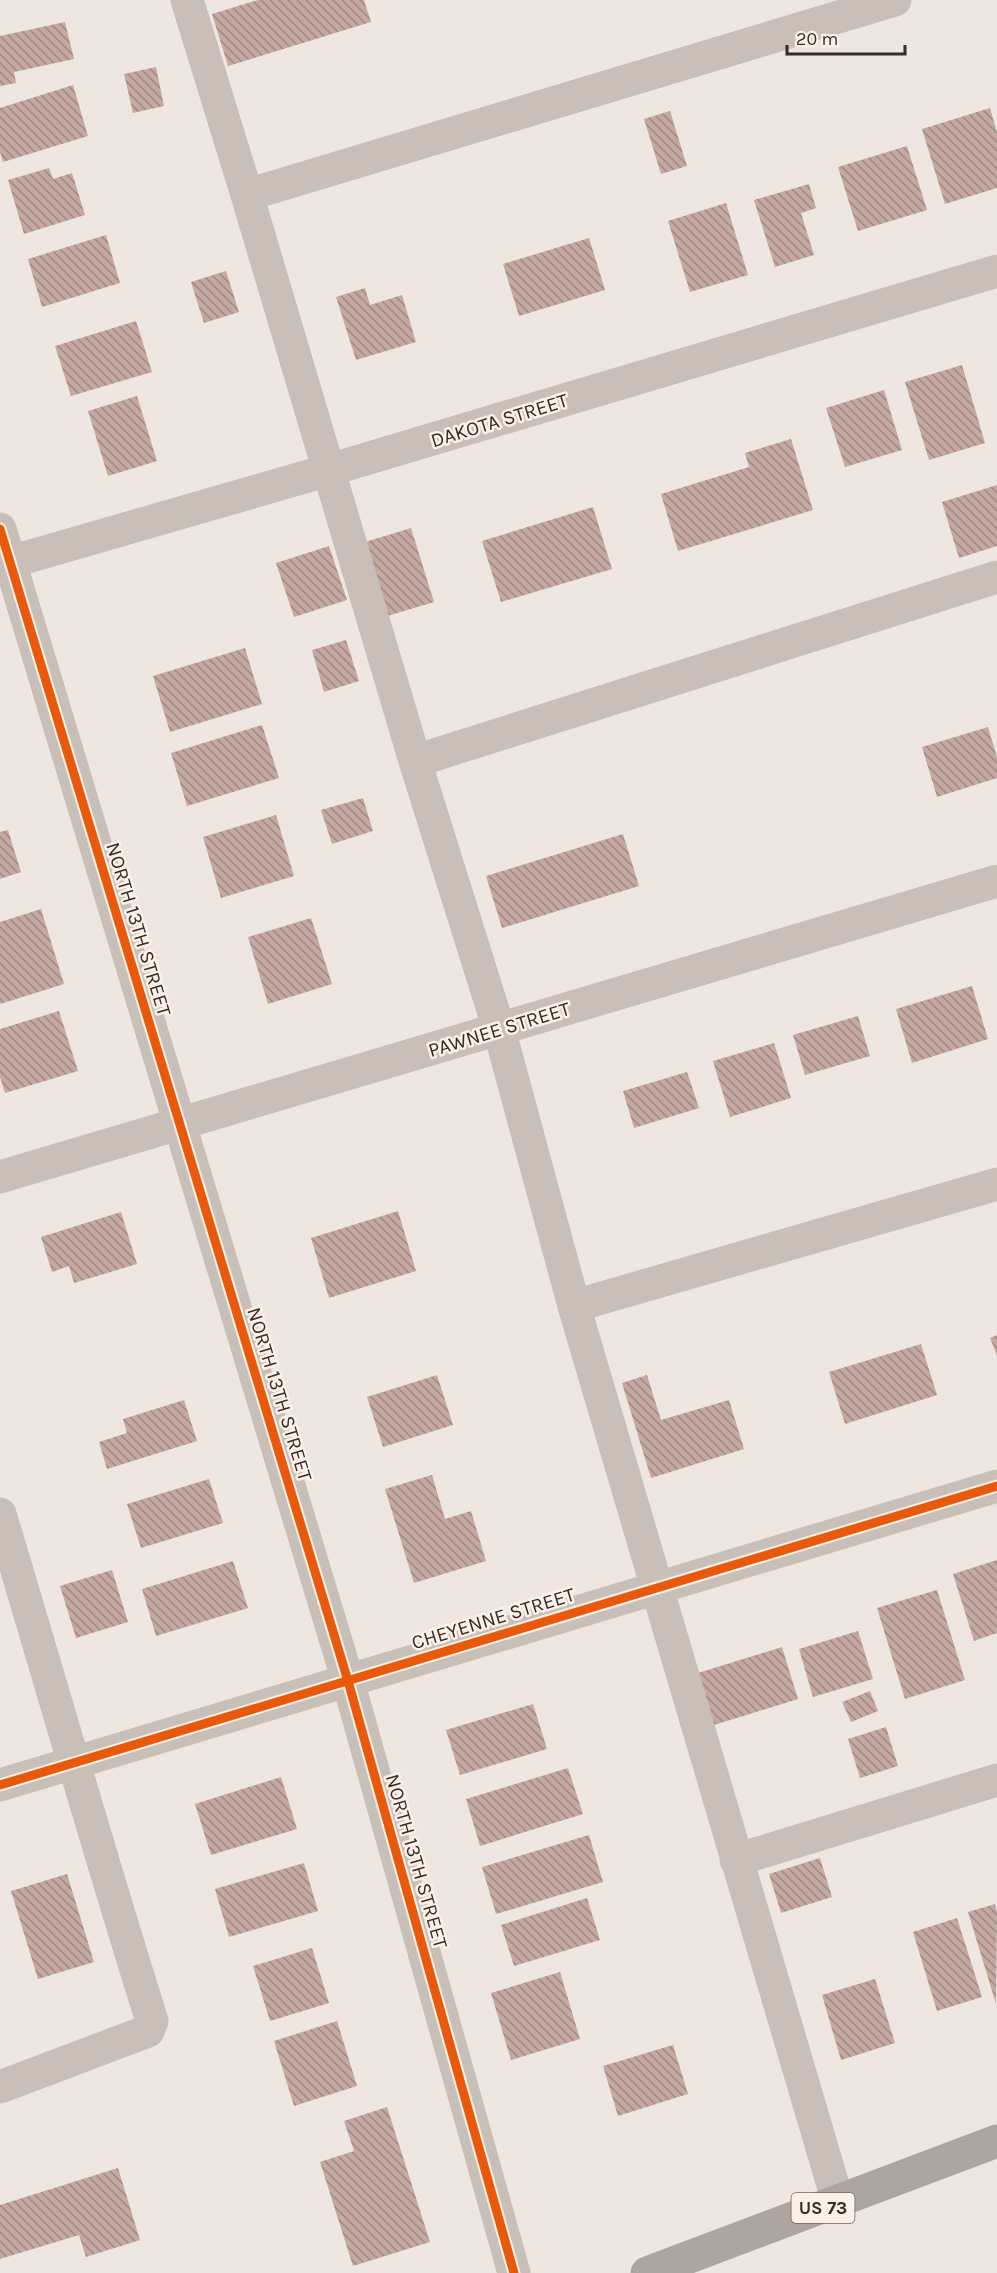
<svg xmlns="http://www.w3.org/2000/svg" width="997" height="2273" font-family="Karla,sans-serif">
	<defs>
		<pattern id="building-back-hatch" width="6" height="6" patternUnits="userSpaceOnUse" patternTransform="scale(1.5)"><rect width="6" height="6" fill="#c4a8a1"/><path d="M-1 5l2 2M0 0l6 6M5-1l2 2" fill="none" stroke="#a08983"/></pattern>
	</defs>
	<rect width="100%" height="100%" fill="#eee7e1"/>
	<!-- building -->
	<path fill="url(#building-back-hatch)" d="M258,0H364L371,22L228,66L212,14Z
		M65,22L74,59L14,72L16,83L0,86V36Z
		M156,67L164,106L133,113L124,74Z
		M73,85L88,136L3,162L0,152V108Z
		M990,108L997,132V188L945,204L922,129Z
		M670,111L687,166L661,174L644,119Z
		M907,146L927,210L858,231L838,167Z
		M49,168L53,179L72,173L85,215L24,234L8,180Z
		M809,184L816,208L801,213L814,255L775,267L754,200Z
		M726,203L748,275L690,292L668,221Z
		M106,235L120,283L42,307L28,259Z
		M589,238L605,290L519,316L503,264Z
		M226,271L239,312L204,323L191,282Z
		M365,288L370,305L402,295L416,342L356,360L336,297Z
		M136,321L152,372L71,396L55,346Z
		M962,365L985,443L929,460L905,382Z
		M884,390L902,450L845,467L826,408Z
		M137,396L157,461L108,476L88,411Z
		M791,439L813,510L678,551L661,494L749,467L745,453Z
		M997,485V546L959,558L942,502Z
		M593,507L612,569L501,602L482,541Z
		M411,528L434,602L384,617L362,543Z
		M329,546L347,600L294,617L276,563Z
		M346,640L359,681L324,692L312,650Z
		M245,648L262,704L170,732L153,676Z
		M262,725L279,778L187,806L171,753Z
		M988,727L997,757V778L937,797L922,747Z
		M363,798L373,831L332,844L321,810Z
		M276,815L294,876L221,898L203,837Z
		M8,830L21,872L0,879V832Z
		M623,834L639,886L502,928L486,876Z
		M41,909L64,984L0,1004V922Z
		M311,918L332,984L268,1004L248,937Z
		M972,986L988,1039L912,1063L896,1009Z
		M59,1011L78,1071L5,1093L0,1077V1029Z
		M858,1016L870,1056L805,1075L793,1035Z
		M774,1043L791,1098L730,1117L713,1061Z
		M687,1072L699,1108L634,1128L623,1091Z
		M398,1211L416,1271L329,1298L311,1238Z
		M121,1212L137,1264L74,1283L69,1266L52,1272L41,1237Z
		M997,1335V1356L990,1338Z
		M921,1344L937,1395L845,1424L829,1372Z
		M437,1375L453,1425L383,1447L367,1397Z
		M647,1375L661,1420L729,1400L744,1449L651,1478L622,1383Z
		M184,1400L197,1441L107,1469L99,1442L127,1433L123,1419Z
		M432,1475L445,1519L471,1511L486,1561L414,1583L385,1489Z
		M209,1479L223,1523L141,1548L127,1504Z
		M997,1560V1633L974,1641L953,1574Z
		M233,1561L248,1608L156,1636L142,1589Z
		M112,1570L128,1622L76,1638L60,1586Z
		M937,1590L965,1680L905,1699L877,1608Z
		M858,1631L873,1679L813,1697L799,1649Z
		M782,1647L798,1699L714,1725L698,1673Z
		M870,1691L878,1711L851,1722L842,1702Z
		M533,1704L547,1749L460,1775L446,1730Z
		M886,1727L898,1766L860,1778L848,1739Z
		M568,1768L583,1814L480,1846L466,1799Z
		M281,1777L297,1829L211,1855L195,1804Z
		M589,1835L603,1882L496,1914L482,1867Z
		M820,1858L832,1897L781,1913L769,1874Z
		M304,1863L318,1911L229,1937L215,1889Z
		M67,1874L94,1962L38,1979L11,1891Z
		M587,1898L600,1940L514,1966L501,1925Z
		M995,1904L997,1912L996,2004L968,1912Z
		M957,1918L982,1997L937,2011L913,1932Z
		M312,1948L329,2003L270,2021L253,1966Z
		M560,1972L580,2039L511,2060L491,1993Z
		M875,1979L895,2043L841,2060L822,1995Z
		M337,2021L357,2086L294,2106L274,2041Z
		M673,2045L688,2094L618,2116L603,2066Z
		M387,2107L430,2242L353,2266L320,2162L354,2151L344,2121Z
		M118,2168L140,2240L86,2257L79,2235L0,2259V2205Z"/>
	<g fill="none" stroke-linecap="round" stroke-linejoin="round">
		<!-- minor -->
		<path stroke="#c8bfb9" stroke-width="33" d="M187,0L247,195L415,761L499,1029L574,1306L838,2202
			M247,195L895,0
			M0,529L348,1681L514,2273
			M0,565L329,470L997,271
			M415,761L997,577
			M0,1177L997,881
			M574,1306L997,1184
			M0,1514C51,1683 99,1853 152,2021L148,2031L0,2087
			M0,1785L997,1486
			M736,1860L997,1780"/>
		<!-- highway -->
		<path stroke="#ada6a0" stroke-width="33" d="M647,2273L997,2141"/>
		<defs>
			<path id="cycleway" d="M0,529L348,1681L514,2273
				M0,1785L997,1486"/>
		</defs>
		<!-- cycleway casing -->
		<use href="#cycleway" stroke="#fbf1e8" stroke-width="13"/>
		<!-- cycleway -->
		<use href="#cycleway" stroke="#e8590c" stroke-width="9"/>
	</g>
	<g text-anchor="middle" stroke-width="5" stroke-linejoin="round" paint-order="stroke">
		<!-- shield labels -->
		<rect fill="#fbf1e8" stroke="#736661" stroke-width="1.5" x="791.5" y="2193" width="63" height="30" rx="4.5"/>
		<g font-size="18" font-weight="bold" fill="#392b27">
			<text x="823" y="2214">US 73</text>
		</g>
		<!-- street labels -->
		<g font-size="20" fill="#392b27" stroke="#fbf1e8">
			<text transform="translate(499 420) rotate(-17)" y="7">DAKOTA STREET</text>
			<text transform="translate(139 929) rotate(73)" y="7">NORTH 13TH STREET</text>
			<text transform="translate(499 1029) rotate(-17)" y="7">PAWNEE STREET</text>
			<text transform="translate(280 1394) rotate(73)" y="7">NORTH 13TH STREET</text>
			<text transform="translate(493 1618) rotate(-17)" y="7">CHEYENNE STREET</text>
			<text transform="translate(417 1861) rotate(74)" y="7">NORTH 13TH STREET</text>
		</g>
	</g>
	<!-- scale -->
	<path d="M787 45v9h118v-9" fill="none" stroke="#392b27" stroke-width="3"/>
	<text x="796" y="45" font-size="18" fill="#392b27" stroke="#fbf1e8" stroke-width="4.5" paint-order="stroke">20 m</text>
</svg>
